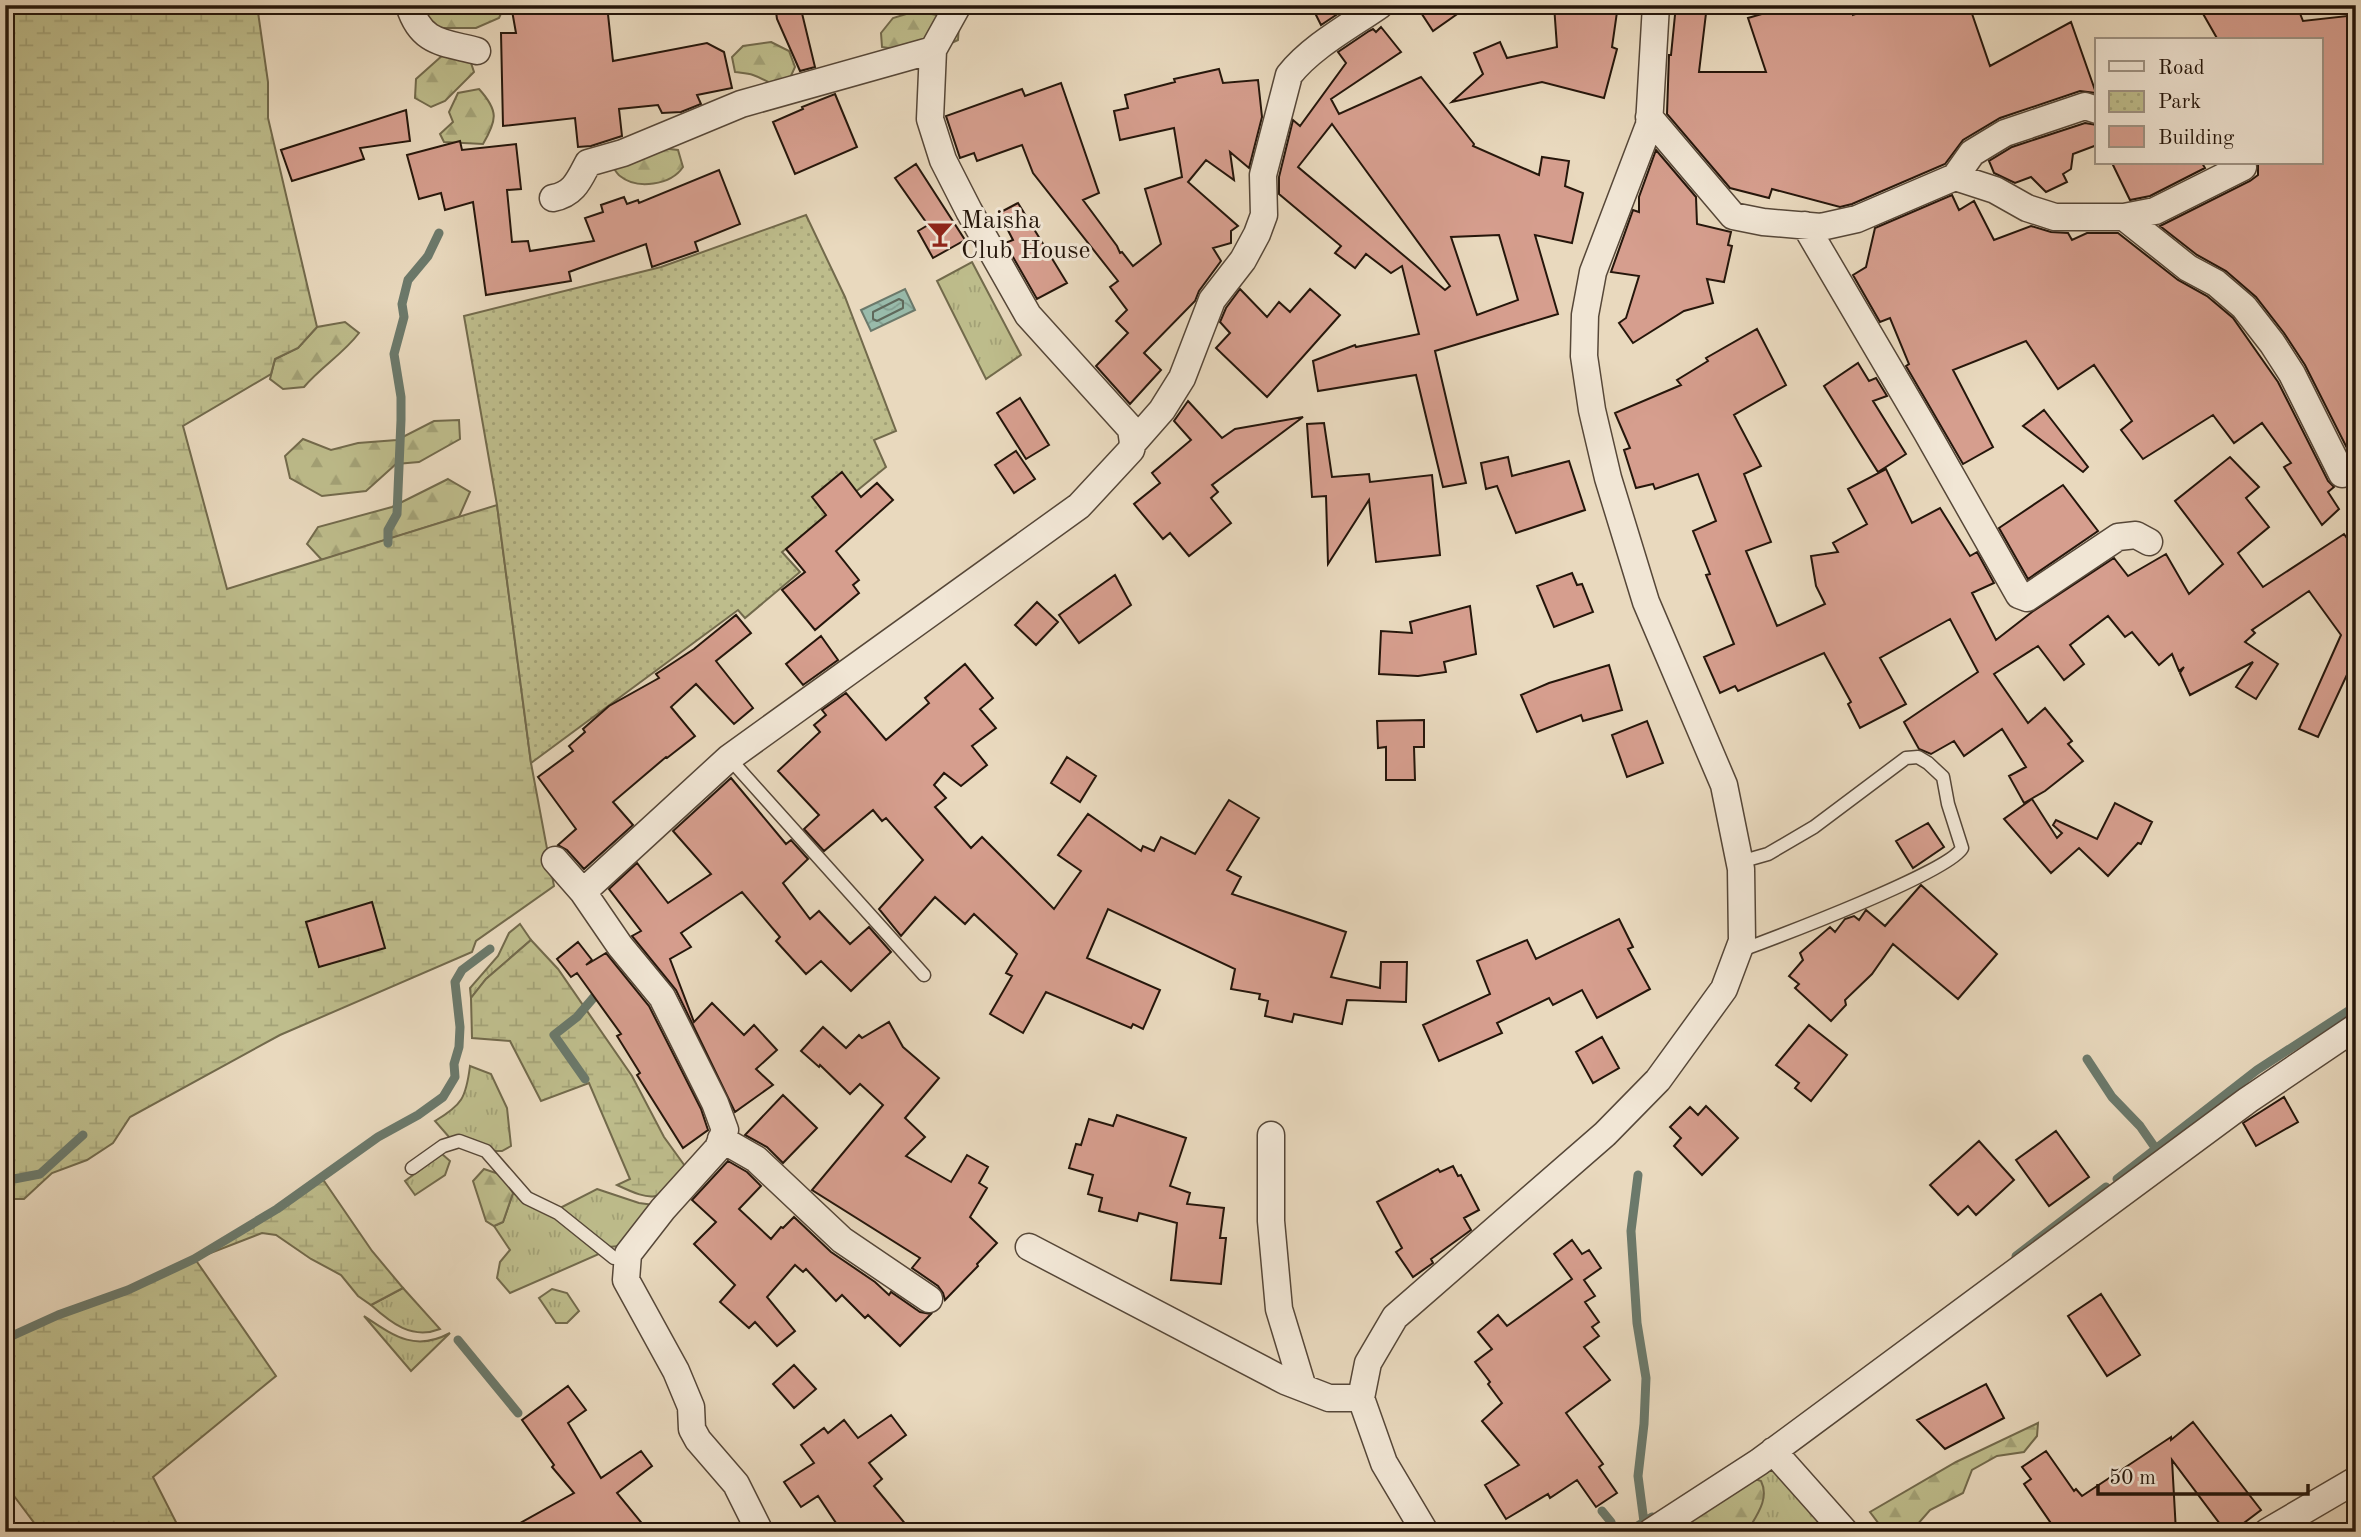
<svg xmlns="http://www.w3.org/2000/svg" width="2361" height="1537" font-family="'Old Standard TT',serif">
	<defs>
		<pattern id="grass-tufts" width="24" height="20" patternUnits="userSpaceOnUse" patternTransform="scale(1.75)"><rect width="24" height="20" fill="#bebd8c"/><path d="M3 7l-1-3M5 7V3M7 7l1-3M15 17l-1-3M17 17v-4M19 17l1-3" fill="none" stroke="#a3a277"/></pattern>
		<pattern id="forest-firs" width="22" height="20" patternUnits="userSpaceOnUse" patternTransform="scale(1.75)"><rect width="22" height="20" fill="#bebd8c"/><path d="M5 1l3.5 6h-7zM16 11l3.5 6h-7z" fill="#a3a277"/></pattern>
		<pattern id="wetland-marsh" width="20" height="14" patternUnits="userSpaceOnUse" patternTransform="scale(1.75)"><rect width="20" height="14" fill="#bebd8c"/><path d="M1 5h8M5 5V1M11 12h8M15 12V8" fill="none" stroke="#a3a277"/></pattern>
		<pattern id="park-dots" width="8" height="8" patternUnits="userSpaceOnUse" patternTransform="scale(1.75)"><rect width="8" height="8" fill="#bebd8c"/><path d="M2 2h.1M6 6h.1" fill="none" stroke="#a3a277" stroke-width="1.8" stroke-linecap="round"/></pattern>
		<pattern id="water-waves" width="16" height="10" patternUnits="userSpaceOnUse" patternTransform="scale(1.75)"><rect width="16" height="10" fill="#99bbab"/><path d="M0 5q4-4 8 0t8 0" fill="none" stroke="#84a092"/></pattern>
	</defs>
	<rect width="100%" height="100%" fill="#e9d9be"/>
	<filter id="stains"><feTurbulence type="fractalNoise" baseFrequency=".00286" numOctaves="4"/><feColorMatrix values="0 0 0 0 .2 0 0 0 0 .09 0 0 0 0 .02 0 0 0 .5 -.17"/></filter>
	<radialGradient id="worn" r=".72"><stop offset=".6" stop-color="#630" stop-opacity="0"/><stop offset="1" stop-color="#630" stop-opacity=".3"/></radialGradient>
	<!-- grass -->
	<path fill="url(#grass-tufts)" stroke="#726a4c" stroke-width="2" d="M972,262L1021,355L986,379L937,281Z
		M520,924L531,940L486,979L471,998L470,988L498,956L509,933Z
		M470,1066L491,1074L507,1108L511,1146L502,1151H492L474,1140L449,1137L435,1121C462,1105 466,1098 470,1066Z
		M442,1154L450,1161L445,1175L415,1195L405,1181Z
		M597,1189L639,1203L654,1205L619,1246L609,1247L560,1208Z
		M513,1193L570,1227L599,1254L510,1293L497,1278L500,1262L510,1250L494,1226L503,1222Z
		M403,1288L440,1329C412,1340 391,1323 371,1305Z
		M552,1289L567,1293L579,1311L567,1323H556L539,1298Z
		M364,1316C394,1336 415,1352 450,1333L411,1371Z
		M1773,1467L1837,1532H1677Z"/>
	<!-- forest -->
	<path fill="url(#forest-firs)" stroke="#726a4c" stroke-width="2" d="M402,5H503L504,7L499,18L476,28H438Z
		M916,11L942,16L959,24L958,40C936,52 907,51 882,47L881,33L893,18Z
		M771,42L789,51L795,67L790,78C770,89 771,81 753,75C747,73 741,73 735,72L732,57L743,46Z
		M444,54L469,57L474,72L445,101L431,107L415,98L416,79Z
		M479,89C499,111 497,120 483,144L444,142L440,134L453,122L449,112L458,93Z
		M652,147L678,150L683,167C671,185 637,190 620,176C617,174 615,170 613,167Z
		M345,322L359,333C343,354 321,367 304,387L283,389L270,379L275,359L298,348L317,327Z
		M459,420L460,439L419,462L396,464L366,491L322,496L290,478L285,456L303,439L331,450L358,443L397,440L434,421Z
		M448,479L470,492L459,517L322,560L307,544L318,527L392,507Z
		M484,1169L502,1175L513,1193L503,1222L494,1226L486,1221L473,1181Z
		M2038,1423L2037,1436L2024,1452L1997,1456L1972,1470L1963,1493L1930,1510L1917,1525L1907,1532H1888L1882,1528L1870,1512L1956,1462Z
		M1752,1478L1761,1481C1770,1499 1756,1516 1747,1532H1674Z"/>
	<!-- wetland -->
	<path fill="url(#wetland-marsh)" stroke="#726a4c" stroke-width="2" d="M5,5H257L268,82V118L317,327L298,348L275,359L271,374L183,426L227,589L497,505L531,763L554,886L476,941L472,952L280,1035L130,1117L113,1143L87,1160L52,1173L24,1199H12L5,1193Z
		M531,940L558,969L632,1076L664,1137L690,1173C658,1199 657,1204 617,1185L630,1179L589,1083L541,1101L510,1041L472,1038L471,998L486,979Z
		M322,1178L372,1251L403,1288L371,1305L358,1296L341,1275L311,1259L276,1235L262,1233L195,1259L276,1376L153,1477L181,1532H41L5,1484V1339C68,1311 133,1291 194,1259C239,1236 279,1205 322,1178Z"/>
	<!-- park -->
	<path fill="url(#park-dots)" stroke="#726a4c" stroke-width="2" d="M806,215L845,297L896,431L874,440L886,467L782,552L800,572L745,618L738,610L531,763L497,505L464,316L661,267Z"/>
	<!-- water -->
	<path fill="url(#water-waves)" stroke="#6b796b" stroke-width="2" d="M905,289L915,310L871,331L861,310Z"/>
	<g fill="none" stroke-linecap="round" stroke-linejoin="round">
		<!-- shore -->
		<path stroke="#5f685b" stroke-width="2" d="M899,299L903,301V308L877,321L873,319V312Z"/>
		<!-- stream -->
		<path stroke="#6b796b" stroke-width="9" d="M388,543V530L397,514L401,420V397L394,354L404,317L402,304L408,280L428,256L439,233
			M2087,1059L2112,1097L2140,1126L2156,1149
			M585,1079L554,1035L577,1017L600,990
			M5,1173L14,1179L40,1174L83,1135
			M1638,1175L1631,1231L1637,1323L1646,1378L1644,1424L1638,1476L1644,1522
			M2117,1179L2257,1070L2356,1006
			M2016,1256L2106,1187
			M5,1339L58,1315L128,1290L194,1259L277,1209L378,1137L418,1115L443,1097L455,1077L454,1064L459,1047L460,1027L455,982L462,970L490,949
			M458,1340L518,1413
			M1602,1511L1611,1522L1613,1532
			M1628,1532L1652,1517"/>
	</g>
	<!-- building -->
	<path fill="#d69e8e" stroke="#25160b" stroke-width="2" fill-rule="evenodd" d="M511,5H607L613,61L707,43L724,52L732,88L697,95L701,104L681,112L662,113L658,105L619,109L622,136L591,146L578,147L575,118L503,126L501,33H516Z
		M775,5H800L815,67L800,71L777,19Z
		M1311,5H1351L1321,25Z
		M1416,5H1470L1433,31Z
		M1554,5H1618L1612,47L1617,49L1604,98L1542,82L1452,102L1483,74L1474,53L1500,42L1507,58L1557,47Z
		M1676,5H1707L1699,72H1766L1748,18L1793,5H1852L1853,15L1882,5H1969L1990,66L2071,22L2096,93L2080,91L2000,118L1963,140L1945,164L1852,204L1840,207L1772,189L1769,198L1730,188L1667,114L1669,55H1671Z
		M2198,5H2279L2284,12L2297,6L2303,21L2356,15V454L2351,456L2305,365L2284,333L2256,297L2226,271L2197,255L2160,226L2250,181L2258,175V163H2321V40H2218Z
		M1381,27L1401,52L1331,99L1339,114L1421,77L1474,144L1473,146L1539,175L1542,157L1569,161L1565,186L1583,193L1572,243L1535,235L1558,314L1435,351L1466,483L1443,487L1416,375L1318,391L1313,361L1355,345L1356,347L1419,334L1402,266L1391,273L1366,254L1355,268L1335,253L1341,246L1279,194V177L1293,120L1300,126L1346,63L1338,52L1369,31L1373,29L1376,32ZM1332,124L1450,286L1445,290L1298,167ZM1499,235L1518,300L1477,315L1451,237Z
		M1219,69L1223,83L1258,80L1262,117L1249,168L1230,152L1234,180L1206,160L1188,182L1238,226L1231,231V243L1213,248L1221,261L1199,291L1195,301L1144,353L1161,370L1130,404L1096,366L1128,333L1116,321L1127,310L1110,287L1118,281L1033,173L1022,145L977,161L974,153L960,158L946,116L1022,89L1025,96L1061,83L1099,193L1083,200L1117,246L1120,253L1122,252L1133,266L1161,244L1145,189L1182,177L1174,128L1120,140L1114,111L1128,108L1125,95L1175,82L1174,79Z
		M835,94L857,147L795,174L773,122L803,109L802,107Z
		M406,110L410,141L360,148L364,159L292,181L281,150Z
		M2085,123L2097,125V145L2073,154L2071,169L2063,174L2067,182L2046,192L2031,177L2015,183L1994,173L1989,161L2012,147Z
		M460,141L462,150L516,144L521,189L507,190L512,242L528,241L530,251L594,241L585,218L603,212L601,205L624,197L627,204L638,200L639,203L719,170L740,224L695,242L698,251L652,267L646,244L569,272L571,281L486,295L473,202L445,210L441,193L419,199L407,155Z
		M1656,150L1696,197L1697,224L1731,232L1728,245L1732,246L1724,282L1707,279L1713,303L1684,311L1633,343L1619,323L1626,318L1639,276L1611,272L1633,210L1639,212V197Z
		M2112,163H2202L2205,168L2150,196L2130,200Z
		M916,164L965,240L933,258L918,231L928,225L895,178Z
		M1952,195L1959,210L1974,201L1994,240L2031,226L2051,232L2068,233L2072,240L2087,233H2118L2178,280L2207,296L2233,318L2278,382L2328,481L2334,487L2328,492L2339,509L2322,525L2284,467L2291,463L2262,423L2234,443L2213,415L2143,459L2121,430L2132,421L2094,365L2058,389L2026,341L1953,370L1993,447L1963,464L1906,366L1909,364L1890,318L1880,322L1853,275L1866,267L1875,228Z
		M1018,203L1067,283L1037,299L1005,243L1013,240L999,213Z
		M1240,289L1267,317L1279,302L1290,312L1310,289L1340,315L1267,397L1216,348L1230,333L1220,322L1226,308Z
		M1757,329L1786,385L1734,415L1761,466L1744,474L1771,542L1746,551L1777,626L1825,604L1816,586L1811,556L1838,552L1833,543L1867,524L1848,489L1886,469L1912,523L1940,508L1970,556L1977,552L1994,583L1972,593L1996,640L2032,612L2114,558L2128,576L2166,554L2189,594L2223,564L2175,501L2230,457L2259,487L2246,498L2269,527L2238,553L2263,587L2344,534L2356,551V668L2351,666L2318,737L2299,729L2341,635L2309,591L2252,630L2255,633L2245,642L2278,664L2256,699L2236,687L2253,662L2190,695L2180,673L2184,667L2179,671L2172,654L2159,665L2132,632L2125,637L2108,616L2070,645L2084,664L2064,680L2038,646L1994,674L2028,723L2045,708L2072,741L2068,744L2083,761L2045,791L2024,803L2009,776L2026,767L2002,729L1964,756L1954,741L1931,754L1919,749L1904,722L1978,672L1950,619L1880,658L1906,704L1860,728L1848,704L1851,702L1824,653L1738,691L1735,686L1720,693L1704,657L1734,644L1706,575L1710,574L1693,531L1716,521L1698,474L1655,489L1653,484L1636,488L1624,450L1630,448L1615,413L1681,385L1677,380L1708,361L1706,358Z
		M1858,363L1869,381L1876,378L1887,396L1873,401L1906,454L1878,472L1824,386Z
		M1020,398L1049,445L1026,459L997,413Z
		M1188,401L1222,438L1235,429L1303,417L1212,485L1218,492L1211,498L1231,523L1189,556L1170,533L1163,539L1134,504L1160,483L1152,473L1191,440L1174,421Z
		M2044,410L2088,467L2083,472L2023,426Z
		M1324,423L1332,477L1369,474L1370,482L1432,475L1440,555L1376,562L1369,500L1328,564L1326,496L1312,497L1307,424Z
		M1016,451L1035,479L1014,493L995,465Z
		M1508,457L1512,476L1569,461L1585,510L1516,533L1497,486L1486,489L1481,463Z
		M842,472L861,497L877,483L893,500L836,551L859,580L853,585L859,593L815,630L782,590L805,572L786,549L826,515L812,497Z
		M2063,485L2098,531L2028,579L1999,528Z
		M1572,573L1577,585L1582,584L1593,612L1554,627L1537,586Z
		M1115,575L1131,605L1079,643L1059,615Z
		M1037,602L1058,622L1036,645L1015,625Z
		M1470,606L1476,654L1444,662L1446,672L1418,676L1379,674L1381,631L1412,633L1410,622Z
		M736,615L751,633L716,661L753,708L734,724L696,684L671,707L695,736L667,758L666,757L613,802L633,825L584,869L567,850L558,845L576,829L538,777L573,751L569,746L585,732L583,729L609,706L659,678L656,674L694,649Z
		M821,636L838,660L803,685L786,664Z
		M965,664L993,698L980,709L996,728L972,746L987,765L961,786L944,773L934,785L946,798L935,807L971,848L982,837L1054,909L1081,871L1058,855L1088,814L1141,851L1143,846L1154,851L1161,837L1195,854L1229,800L1259,818L1227,870L1241,877L1232,894L1346,932L1331,977L1380,988L1381,962H1407L1406,1002L1347,1000L1342,1024L1294,1014L1292,1022L1265,1016L1268,1001L1259,999L1260,994L1231,989L1235,969L1108,909L1087,958L1160,990L1143,1029L1133,1024L1131,1028L1046,992L1023,1033L990,1014L1012,976L1006,973L1017,954L974,914L965,924L935,897L901,936L879,909L923,860L886,818L882,821L873,810L824,851L804,829L819,815L778,771L820,732L814,725L826,715L822,710L846,693L886,740L929,703L925,698Z
		M1609,665L1622,710L1583,721L1581,715L1537,732L1521,695L1549,683Z
		M1424,720V747H1414L1415,780H1386V747L1378,748L1377,721Z
		M1647,721L1663,763L1627,777L1612,735Z
		M1067,757L1096,776L1080,802L1051,783Z
		M731,778L786,844L791,840L808,859L783,883L810,919L819,911L850,944L869,927L891,952L851,991L821,961L806,974L776,941L780,937L742,892L681,933L691,947L670,959L694,1022L712,1003L744,1035L754,1025L777,1050L756,1069L773,1085L735,1112L676,990L632,936L641,931L609,889L637,863L668,903L711,874L673,831Z
		M2032,799L2057,838L2062,833L2053,825L2056,820L2097,839L2115,803L2152,822L2141,844L2138,843L2108,876L2079,848L2051,873L2004,819Z
		M1928,823L1944,847L1913,868L1896,841Z
		M1921,885L1997,954L1958,999L1893,944L1872,974L1845,1000L1846,1005L1831,1021L1795,988L1799,984L1789,976L1803,960L1800,953L1830,927L1835,932L1845,919L1854,916L1859,920L1866,910L1885,926Z
		M372,902L385,948L319,967L306,922Z
		M1619,919L1633,947L1628,949L1650,989L1597,1018L1582,990L1553,1005L1549,998L1497,1023L1502,1033L1439,1061L1423,1025L1490,994L1477,961L1527,940L1536,959Z
		M578,942L592,960L586,965L606,953L649,1006L701,1109L708,1130L683,1148L637,1075L640,1073L617,1036L621,1034L577,973L571,977L557,959Z
		M889,1022L903,1047L939,1078L905,1118L925,1137L906,1156L951,1182L967,1155L988,1167L979,1183L987,1188L970,1217L997,1243L977,1264L978,1266L945,1300L943,1293L938,1286L912,1268L920,1258L812,1190L883,1105L860,1084L850,1094L820,1065L819,1067L801,1051L823,1027L846,1048L859,1035L862,1038Z
		M1809,1025L1847,1055L1811,1101L1795,1088L1799,1083L1776,1065Z
		M1602,1037L1619,1068L1593,1083L1576,1052Z
		M783,1095L817,1128L783,1163L767,1147L745,1135Z
		M2284,1097L2298,1122L2256,1146L2243,1123Z
		M1706,1106L1738,1138L1702,1175L1674,1146L1681,1138L1670,1127L1690,1107L1698,1115Z
		M1117,1115L1186,1138L1170,1186L1190,1193L1187,1204L1224,1208L1220,1238H1226L1221,1284L1171,1280L1177,1223L1139,1213L1137,1221L1099,1211L1102,1198L1088,1194L1093,1175L1069,1168L1076,1144L1081,1145L1089,1119L1113,1126Z
		M2056,1131L2089,1177L2049,1206L2016,1160Z
		M1979,1141L2014,1180L1976,1215L1968,1206L1958,1215L1930,1185Z
		M728,1161L747,1172L761,1186L739,1209L771,1239L781,1227L783,1228L794,1217L831,1252L875,1282L889,1295L891,1292L920,1312L931,1314L900,1346L868,1315L865,1318L842,1295L836,1301L806,1269L803,1272L795,1265L767,1297L795,1331L777,1346L755,1322L749,1328L720,1302L735,1285L694,1244L716,1222L692,1200Z
		M1453,1166L1458,1176L1461,1175L1479,1210L1464,1218L1471,1230L1431,1259L1433,1263L1413,1277L1396,1252L1402,1248L1377,1202L1438,1169L1440,1172Z
		M1572,1240L1582,1254L1589,1250L1601,1268L1584,1280L1595,1296L1585,1302L1599,1322L1592,1327L1599,1336L1584,1347L1610,1380L1566,1413L1603,1464L1599,1467L1617,1493L1596,1507L1577,1480L1550,1498L1548,1494L1506,1519L1485,1485L1519,1465L1482,1421L1502,1403L1488,1384L1490,1382L1475,1362L1492,1349L1478,1332L1498,1315L1507,1326L1572,1279L1554,1254Z
		M2101,1294L2140,1355L2107,1376L2068,1316Z
		M794,1365L816,1389L794,1408L773,1384Z
		M1986,1384L2004,1418L1945,1449L1917,1420Z
		M568,1386L586,1410L568,1423L601,1478L641,1451L652,1466L617,1493L649,1532H504L574,1493L552,1467L554,1465L522,1420Z
		M891,1415L906,1435L869,1463L882,1479L874,1486L912,1532H842L818,1496L801,1507L784,1482L814,1463L801,1445L824,1428L828,1433L844,1420L858,1438Z
		M2193,1422L2261,1510L2232,1532H2226L2172,1460L2176,1532H2057L2024,1484L2031,1479L2022,1467L2046,1451L2074,1491L2076,1489L2082,1496L2171,1437V1440Z"/>
	<g fill="none" stroke-linecap="round" stroke-linejoin="round">
		<defs>
			<path id="lane" d="M729,758L924,975
				M1740,862L1768,854L1814,827L1906,758L1918,757L1928,763L1943,777L1948,804L1962,848C1950,872 1777,937 1742,950
				M412,1168L443,1146L459,1141L486,1151L527,1198L558,1213L614,1258"/>
			<path id="street" d="M409,5C421,44 443,42 477,51
				M1649,117L1733,216L1763,222L1821,227L1857,219L1955,177L1995,190L2027,208L2055,217H2124L2188,268L2216,283L2244,307L2272,343L2292,374L2342,474
				M1955,177L1972,153L2005,133L2085,106L2097,110
				M553,198C574,194 579,180 588,163L623,153L741,104L933,50
				M2124,217L2155,211L2243,167
				M1805,225L1926,431L2019,595L2027,598L2118,537L2136,535L2149,542
				M1133,443L1162,410L1182,378L1212,300L1243,260L1257,234L1264,215L1263,175L1289,75C1312,46 1350,26 1380,5
				M555,860L583,892L620,946L662,997L715,1103L725,1130L718,1148L663,1209L628,1254L626,1280L676,1371L691,1407L692,1429L698,1440L736,1484L760,1532
				M583,892L729,758L1079,506L1131,450L1133,443L1131,429L1028,315L969,211L943,160L930,119L933,50L958,5
				M1271,1135V1221L1279,1309L1303,1388
				M721,1139L756,1159L842,1240L929,1299
				M1029,1247L1285,1381L1329,1398H1361
				M1773,1451L1845,1532
				M1425,1532L1384,1463L1361,1398L1368,1363L1395,1317L1605,1134L1658,1080L1724,989L1742,941L1741,869L1724,785L1646,602L1608,478L1592,410L1584,356L1585,315L1593,272L1649,125L1656,5
				M1651,1532L1759,1462L2248,1100L2356,1027
				M2267,1532L2356,1480"/>
		</defs>
		<!-- lane casing -->
		<use href="#lane" stroke="#564738" stroke-width="15"/>
		<!-- street casing -->
		<use href="#street" stroke="#564738" stroke-width="29"/>
		<!-- lane -->
		<use href="#lane" stroke="#f1e6d5" stroke-width="12"/>
		<!-- street -->
		<use href="#street" stroke="#f1e6d5" stroke-width="26"/>
	</g>
	<!-- icons -->
	<defs>
		<symbol id="bar-bare" viewBox="-9 -9 18 18"><path d="M-6-5H6L.8 .8V4.5H3.5V6h-7V4.5H-.8V.8Z" fill="#8f2418" stroke="#f1e6d5" stroke-width="2.5" paint-order="stroke"/></symbol>
	</defs>
	<g fill-rule="evenodd">
		<use href="#bar-bare" x="921" y="215" width="38" height="38"/>
	</g>
	<g text-anchor="middle" stroke-width="6" stroke-linejoin="round" paint-order="stroke">
		<!-- poi labels -->
		<g font-size="26" fill="#25160b" stroke="#f1e6d5" text-anchor="start">
			<text x="961" y="228">Maisha<tspan x="961" dy="30">Club House</tspan></text>
		</g>
	</g>
	<!-- margin -->
	<rect width="2361" height="1537" fill="none" stroke="#e9d9be" stroke-width="28"/>
	<rect x="7" y="7" width="2347" height="1523" fill="none" stroke="#25160b" stroke-width="3.5"/>
	<rect x="14" y="14" width="2333" height="1509" fill="none" stroke="#25160b" stroke-width="2"/>
	<!-- legend -->
	<rect x="2095" y="38" width="228" height="126" fill="#f1e6d5" stroke="#9f9384" stroke-width="2"/>
	<rect x="2109" y="61" width="35" height="10" fill="#f1e6d5" stroke="#9f9384" stroke-width="2"/>
	<text x="2158" y="74" font-size="21" fill="#25160b">Road</text>
	<rect x="2109" y="91" width="35" height="21" fill="url(#park-dots)" stroke="#9f9384" stroke-width="2"/>
	<text x="2158" y="108" font-size="21" fill="#25160b">Park</text>
	<rect x="2109" y="126" width="35" height="21" fill="#d69e8e" stroke="#9f9384" stroke-width="2"/>
	<text x="2158" y="144" font-size="21" fill="#25160b">Building</text>
	<!-- scale -->
	<path d="M2098 1484v10h210v-10" fill="none" stroke="#25160b" stroke-width="3.5"/>
	<text x="2109" y="1484" font-size="21" fill="#25160b" stroke="#f1e6d5" stroke-width="5" paint-order="stroke">50 m</text>
	<rect width="100%" height="100%" filter="url(#stains)"/>
	<rect width="100%" height="100%" fill="url(#worn)"/>
</svg>
